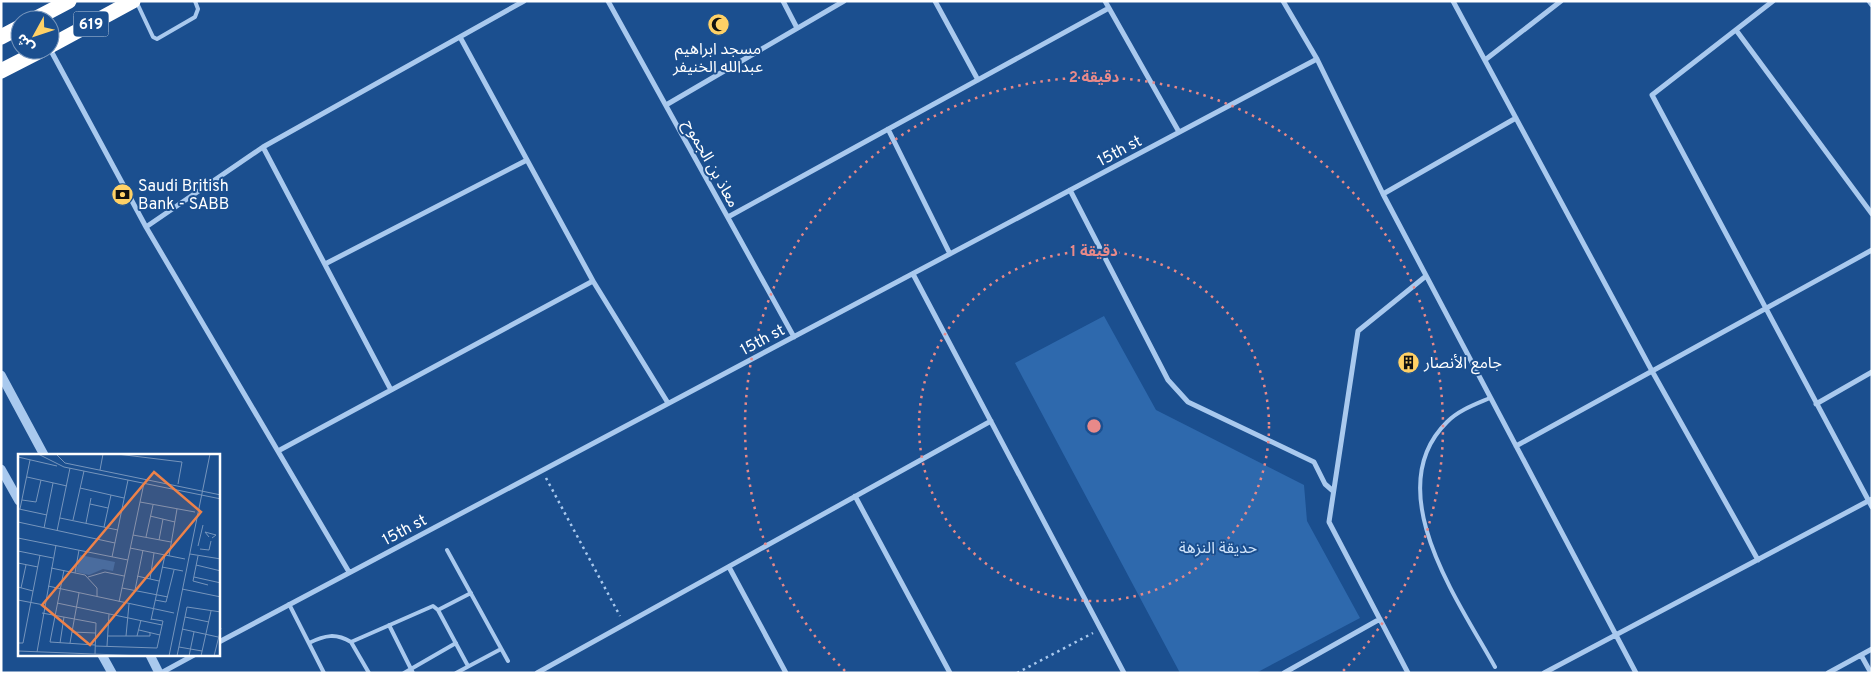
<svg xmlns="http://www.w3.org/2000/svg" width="1873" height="674" font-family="Overpass,'Noto Sans Arabic',sans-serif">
	<rect width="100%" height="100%" fill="#1b4f8f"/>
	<!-- green -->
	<path fill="#2e69ad" d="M1104,316L1156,410L1304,485L1307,521L1360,618L1256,673H1180L1015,363Z"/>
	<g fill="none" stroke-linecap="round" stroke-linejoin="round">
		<!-- path -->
		<path stroke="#a9c9ee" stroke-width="2.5" stroke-dasharray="2.5 4" stroke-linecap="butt" d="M546,478L620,616
			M1017,673L1093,633"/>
		<!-- service -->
		<path stroke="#a9c9ee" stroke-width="4" d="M137,3L153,37L157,39L195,17L198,9L195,1
			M1490,398C1476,404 1459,410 1447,422C1378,490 1459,602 1495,667
			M447,550L508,661
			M289,604L324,673
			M438,610L471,593
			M389,625L413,673
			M351,642L433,606L438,610L468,666
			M309,643C325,635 336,633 351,642L369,673
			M404,673L456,643
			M456,673L501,649"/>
		<!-- minor -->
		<path stroke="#a9c9ee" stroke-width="5" d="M608,1L794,337
			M783,1L797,28
			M935,1L978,80
			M1105,1L1179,132
			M1283,1L1317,59L1383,194L1636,673
			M1453,1L1652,371L1758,560
			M1773,1L1652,95L1872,507
			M1869,1L1872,5
			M1736,30L1872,214
			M460,37L593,281L668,403
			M50,49L146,227L349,572
			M1485,60L1561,1
			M666,105L844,1
			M888,129L950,254
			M263,147L391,390
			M1070,190L1168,380L1188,402L1314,462L1325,484L1333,491
			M1383,194L1516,118
			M728,217L1109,8
			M146,227L263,147L524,1
			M325,264L527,160
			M913,274L1124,673
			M1816,404L1872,372
			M1516,446L1872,250
			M278,451L593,281
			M855,496L950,673
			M729,567L786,673
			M219,642L1317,59
			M1861,655L1871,673
			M161,673L194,655
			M537,673L991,421
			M1284,673L1380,619
			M1408,673L1329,522L1358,331L1426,276
			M1544,673L1872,499
			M1828,673L1872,649"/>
		<!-- tertiary -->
		<path stroke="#a9c9ee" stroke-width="9" d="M1,375L44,455
			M1,469L19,501
			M102,655L112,673
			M150,655L159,673"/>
		<!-- motorway -->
		<path stroke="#fff" stroke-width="15" d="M33,20L69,1
			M1,37L20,27
			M50,46L133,1
			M1,71L42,50"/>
	</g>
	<!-- distance rings -->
	<g fill="none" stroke="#e88989" stroke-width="2.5" stroke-dasharray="2.5 5">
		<circle cx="1094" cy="426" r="175"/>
		<path d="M845 671A349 349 0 1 1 1343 671"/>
	</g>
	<!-- icons -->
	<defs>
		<symbol id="mosque-disc" viewBox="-11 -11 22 22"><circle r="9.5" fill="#ffd166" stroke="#1b4f8f"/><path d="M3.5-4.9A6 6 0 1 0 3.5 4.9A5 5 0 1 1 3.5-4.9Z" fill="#111"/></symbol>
		<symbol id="bank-disc" viewBox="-11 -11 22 22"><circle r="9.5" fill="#ffd166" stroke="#1b4f8f"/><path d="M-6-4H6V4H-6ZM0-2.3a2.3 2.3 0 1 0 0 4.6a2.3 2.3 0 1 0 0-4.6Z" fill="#111"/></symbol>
		<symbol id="building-disc" viewBox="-11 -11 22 22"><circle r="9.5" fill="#ffd166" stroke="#1b4f8f"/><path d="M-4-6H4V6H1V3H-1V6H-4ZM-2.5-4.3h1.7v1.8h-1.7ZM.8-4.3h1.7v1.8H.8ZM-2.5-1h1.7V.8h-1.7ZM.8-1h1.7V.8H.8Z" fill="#111"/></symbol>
	</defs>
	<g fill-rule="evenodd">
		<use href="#mosque-disc" x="706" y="12" width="25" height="25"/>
		<use href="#bank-disc" x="110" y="182" width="25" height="25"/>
		<use href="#building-disc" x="1396" y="350" width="25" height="25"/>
	</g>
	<g text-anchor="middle" stroke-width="4" stroke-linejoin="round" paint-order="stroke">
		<!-- shield labels -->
		<rect fill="#1b4f8f" stroke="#bbcadd" stroke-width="1" x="73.5" y="11.5" width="35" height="25" rx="4"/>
		<g font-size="15" font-weight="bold" fill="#fff">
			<text x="91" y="29">619</text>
		</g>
		<!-- poi labels -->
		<g font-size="16" fill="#fff" stroke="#1b4f8f" text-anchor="start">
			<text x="718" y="54" text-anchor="middle">مسجد ابراهيم<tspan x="718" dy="18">عبدالله الخنيفر</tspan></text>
			<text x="138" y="191">Saudi British<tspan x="138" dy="18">Bank - SABB</tspan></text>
			<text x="1424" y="368">جامع الأنصار</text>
		</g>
		<!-- street labels -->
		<g font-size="16" fill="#fff" stroke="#1b4f8f">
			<text transform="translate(1119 150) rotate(-28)" y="6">15th st</text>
			<text transform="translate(712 163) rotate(61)" y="6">معاذ بن الجموح</text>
			<text transform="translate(762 339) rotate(-28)" y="6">15th st</text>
			<text transform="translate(404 529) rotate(-28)" y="6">15th st</text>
		</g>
		<!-- park labels -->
		<g font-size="16" fill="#cfe3fa" stroke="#1b4f8f">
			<text x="1218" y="553">حديقة النزهة</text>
		</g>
	</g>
	<!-- overview -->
	<g transform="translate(18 454)">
		<rect width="202" height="202" fill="#1b4f8f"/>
		<path d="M62,101L97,108L95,117L85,115L71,121L58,118Z" fill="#2e69ad"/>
		<path fill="none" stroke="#7695bc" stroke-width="1" d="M20,0L46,13L203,45M38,0L47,9L203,41M99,0L164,8L160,30M0,3L39,12M82,16L85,0M9,23L49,32M62,34L106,44M4,46L18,48L23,26M122,48L177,58M72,50L90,54M1,55L29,61M2,55L12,6M132,62L157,68M42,64L100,76M55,66L66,17M0,68L97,89M68,69L73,44M86,73L93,41M26,74L35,29M39,77L52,14M115,81L153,88M128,83L135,51M191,83L187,78L198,81L194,84M0,84L110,106M141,86L145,65M180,92L185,71M112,94L167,105M182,95L191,96L193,87M0,97L35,104M172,100L203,105M151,102L159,55M180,102L175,127L190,131M94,103L110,26M0,109L20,113M178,111L203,117M144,113L165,117M33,114L67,121L79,134V143M46,116L32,188L77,191M57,119L61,96M119,122L141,127M70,123L87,118L106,122M176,123L203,129M132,125L136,99M30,132L156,159M0,133L15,137M3,134L8,111M104,134L150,143M164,135L203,143M117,136L125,96M0,146L26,151M137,146L148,148L156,116M101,148L126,29M39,149L144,171M24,159L78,169L77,200M167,163L191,168M133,166L147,101M164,175L200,183M121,176L142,181M54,178L78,179M90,182H119L123,166M108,182L111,150M119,182H132V179M0,189H5L22,101M42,189L46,163M52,189L61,139M77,192L139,194L145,167L133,165M89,192L91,160M161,193L184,197M0,197L126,202M19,198L38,91M151,202L192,0M159,202L169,153L203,158M171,202L176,178M183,202L193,157M196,202L203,174"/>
		<path fill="#ee8249" fill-opacity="0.15" stroke="#ee8249" stroke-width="2.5" d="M136,18L183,58L72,191L24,151Z"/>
		<rect width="202" height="202" fill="none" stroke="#fff" stroke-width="2.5"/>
	</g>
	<circle cx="1094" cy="426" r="8" fill="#e88989" stroke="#1b4f8f" stroke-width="2.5"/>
	<g font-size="15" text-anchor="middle" font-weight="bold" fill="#e88989" stroke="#1b4f8f" stroke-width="4" stroke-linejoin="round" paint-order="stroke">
		<text x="1094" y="82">2 دقيقة</text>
		<text x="1094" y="256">1 دقيقة</text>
	</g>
	<!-- border -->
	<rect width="1873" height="674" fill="none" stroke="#ffffff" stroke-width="5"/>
	<!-- north arrow -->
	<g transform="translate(35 35) rotate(230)"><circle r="24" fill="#1b4f8f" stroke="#7695bc"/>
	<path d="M0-4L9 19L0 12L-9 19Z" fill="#ffd166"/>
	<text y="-8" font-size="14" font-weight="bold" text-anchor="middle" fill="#ffffff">ش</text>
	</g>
</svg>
